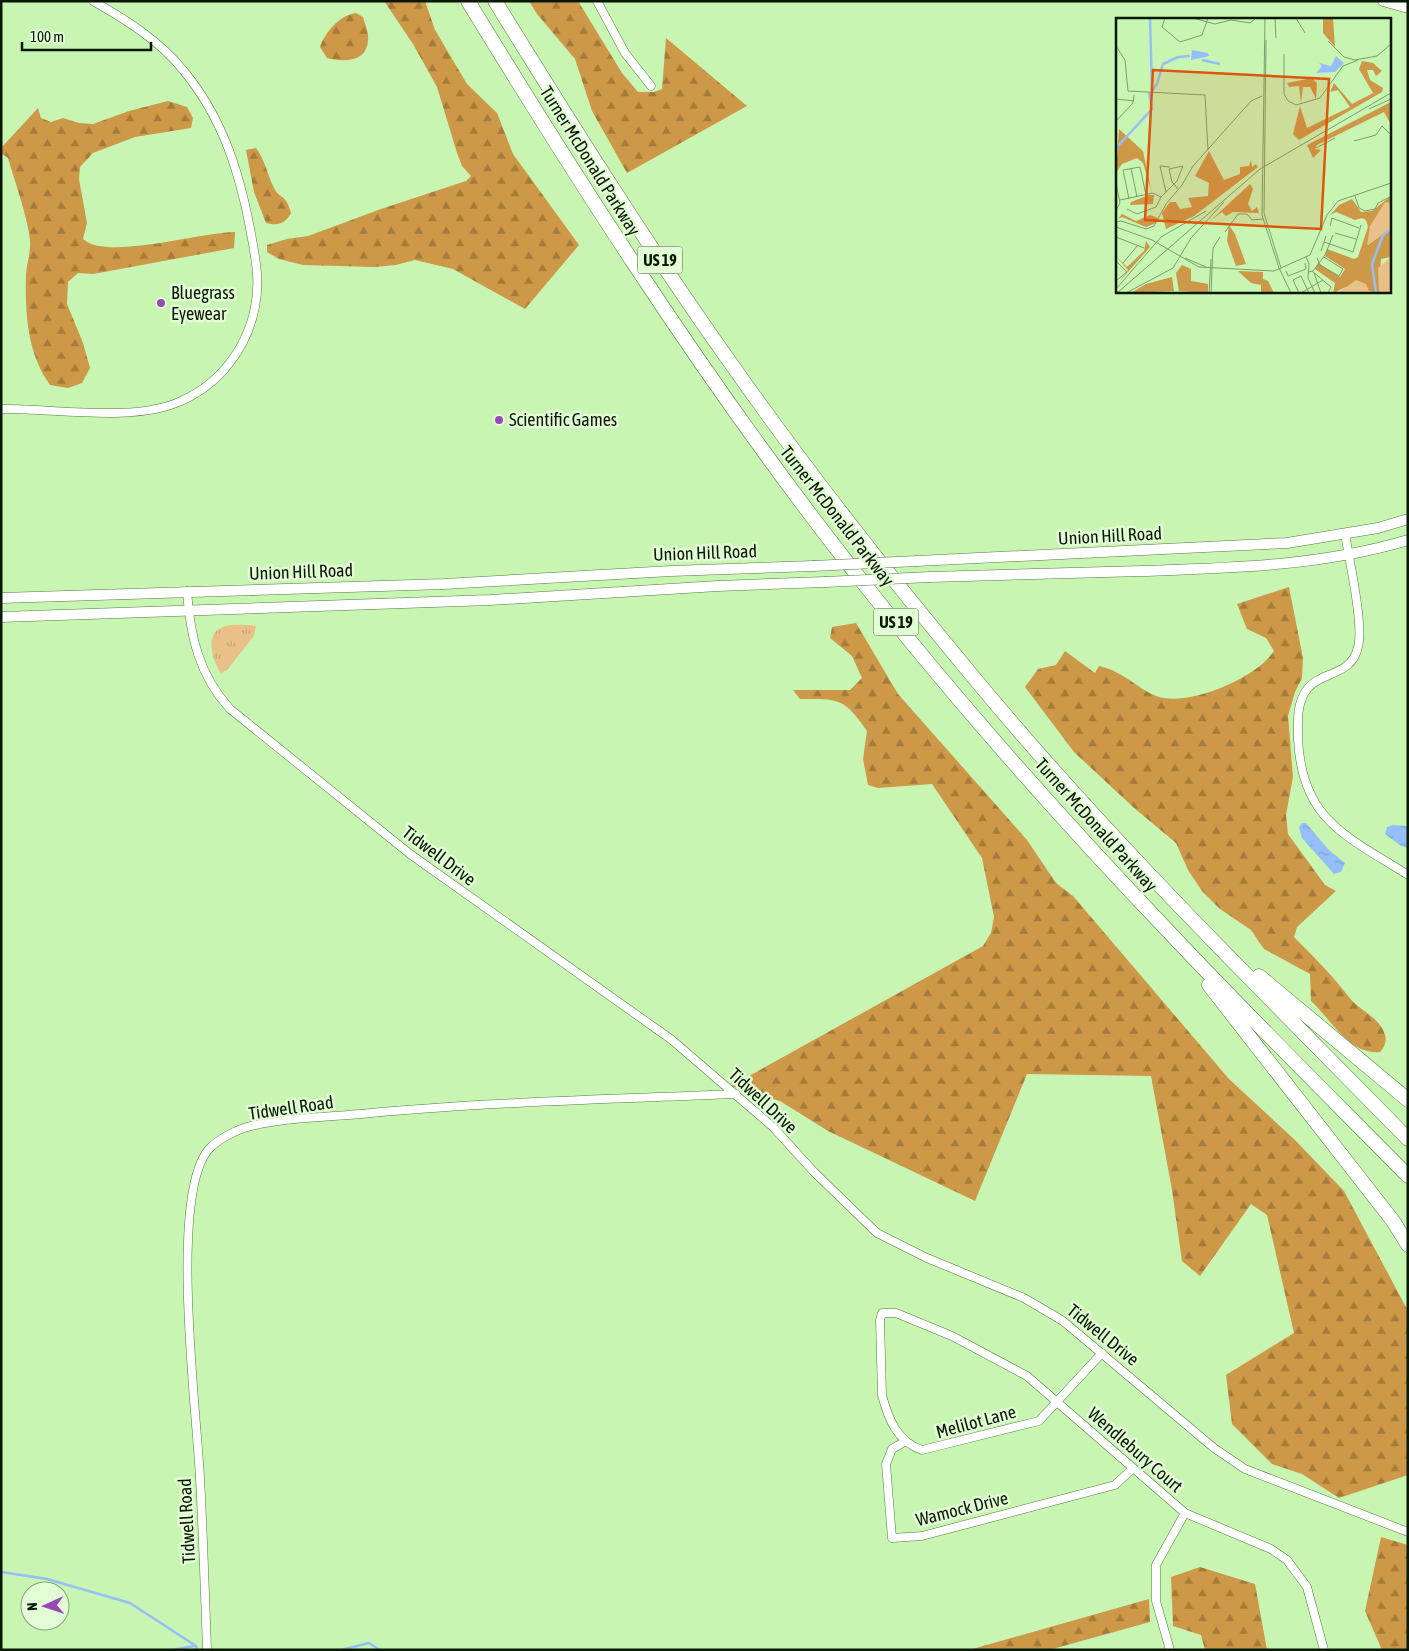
<svg xmlns="http://www.w3.org/2000/svg" width="1409" height="1651" font-family="'Asap Condensed',sans-serif">
	<defs>
		<pattern id="grass-tufts" width="24" height="20" patternUnits="userSpaceOnUse" patternTransform="scale(1.25)"><rect width="24" height="20" fill="#e9c087"/><path d="M3 7l-1-3M5 7V3M7 7l1-3M15 17l-1-3M17 17v-4M19 17l1-3" fill="none" stroke="#c6a473"/></pattern>
		<pattern id="forest-firs" width="22" height="20" patternUnits="userSpaceOnUse" patternTransform="scale(1.25)"><rect width="22" height="20" fill="#cd9847"/><path d="M5 1l3.5 6h-7zM16 11l3.5 6h-7z" fill="#a57b39"/></pattern>
		<pattern id="water-ripples" width="26" height="14" patternUnits="userSpaceOnUse" patternTransform="scale(1.25)"><rect width="26" height="14" fill="#94bff8"/><path d="M2 4q2-2 4 0t4 0M15 11q2-2 4 0t4 0" fill="none" stroke="#7ea3d3"/></pattern>
	</defs>
	<rect width="100%" height="100%" fill="#c9f5b3"/>
	<!-- grass -->
	<path fill="url(#grass-tufts)" d="M250,625L256,626L254,636L227,670L221,673C212,660 203,631 226,626C234,624 243,625 250,625Z"/>
	<!-- forest -->
	<path fill="url(#forest-firs)" d="M384,1H425L435,30L467,84L497,113L513,154L579,245L525,309L453,269L415,260L396,265L374,267L303,265L279,259L267,252V245L287,239L308,236L381,209L466,181L471,176L462,166L457,153L437,87L413,44Z
		M529,1H578L622,73L638,92H654L662,89L666,38L747,106L627,173L592,111L575,59L537,14Z
		M356,13L363,17C365,24 369,33 368,40C367,63 342,62 327,58L320,47C325,32 340,15 356,13Z
		M168,101L187,107L193,118L191,128L135,137L93,153L80,167L79,179L87,223L83,239C106,261 201,232 235,232L234,248L93,274L78,273L68,282L67,304L83,343L90,368L82,383L68,388L50,385C27,353 25,313 26,274C27,263 31,251 30,240C27,215 15,182 8,158L1,153V148L38,108L41,118L51,122L63,118L79,123L93,124L129,111Z
		M256,148C265,160 267,174 274,188C279,199 286,193 291,213C285,224 278,226 266,223L254,192L246,150Z
		M1289,587L1303,658L1302,678L1295,692L1288,716L1293,777L1286,815L1288,834L1325,885L1336,891L1297,927L1294,937C1313,956 1332,975 1348,996C1358,1010 1380,1017 1385,1035C1387,1041 1384,1048 1380,1052C1349,1055 1331,1019 1311,1001L1310,974L1264,949L1251,930L1220,909L1202,891L1188,870L1176,843L1133,807L1074,752L1025,687L1038,669L1056,665L1065,651L1095,673L1099,666C1125,671 1143,695 1164,698C1196,703 1256,678 1274,651L1266,638L1247,629L1237,604Z
		M856,623L898,694L1027,840L1056,883L1073,896L1229,1079L1295,1140L1344,1191L1408,1311V1475L1339,1498L1302,1474L1272,1464L1232,1424L1226,1375L1294,1333L1267,1215L1251,1204L1200,1276L1182,1261L1172,1190L1151,1076L1027,1074L975,1201L828,1131L780,1101L731,1086L983,946L991,933L994,917L982,858L932,784L878,788L868,785L863,759L867,731C844,698 840,699 800,699L793,690H850L862,678L852,656L830,638L832,627Z
		M1381,1537L1408,1545V1650H1382L1365,1611Z
		M1200,1567L1255,1584L1267,1650H1205L1201,1635L1173,1626L1171,1577Z
		M1149,1599L1150,1622L1049,1650H969Z"/>
	<!-- water -->
	<path fill="url(#water-ripples)" d="M1302,823H1306L1329,850L1345,863L1341,872L1334,874L1302,838L1299,827Z
		M1393,825L1408,826V848L1401,846L1385,834L1387,827Z"/>
	<g fill="none" stroke-linecap="round" stroke-linejoin="round">
		<!-- stream -->
		<path stroke="#94bff8" stroke-width="2.5" d="M1,1572L47,1579L130,1603L196,1646L197,1650
			M172,1650L194,1646
			M341,1650L369,1643L380,1650"/>
		<defs>
			<path id="street" d="M597,1L625,53L651,86
				M1,409C53,408 134,423 181,401C220,384 247,348 255,307C260,284 256,261 252,239C241,177 224,119 183,70C160,41 125,19 93,1
				M1345,534C1349,559 1364,625 1358,647C1352,676 1322,671 1308,688C1296,703 1298,721 1298,739C1302,821 1347,836 1408,875
				M187,591C190,636 199,675 230,709L410,854L672,1040L773,1127L814,1172L877,1233L927,1258L1024,1298L1063,1321L1214,1448L1245,1469L1408,1532
				M1102,1353L1039,1421L922,1450C897,1442 888,1418 882,1395L880,1320L882,1313H896L952,1336L1027,1376L1185,1513L1271,1549L1287,1560L1307,1587L1324,1650
				M904,1442L892,1449L886,1464L892,1538L922,1536L1115,1485L1133,1468
				M207,1650C205,1592 203,1535 200,1478C197,1414 168,1191 210,1148C220,1138 238,1129 251,1126C290,1117 332,1117 371,1113C492,1102 614,1099 736,1094
				M1170,1650L1156,1601V1565L1185,1513"/>
			<path id="secondary" d="M1383,1L1408,8
				M917,561L1287,543L1378,528L1408,519
				M930,577C1000,575 1071,573 1142,571C1231,568 1321,566 1408,540
				M1,598L444,584L671,571L813,566
				M1,617L490,600L718,586L825,582"/>
			<path id="highway" d="M468,1C576,178 688,353 813,518C923,663 1044,801 1169,932C1247,1015 1328,1095 1408,1176
				M495,1C571,124 648,247 732,365C808,473 890,577 975,679C1109,841 1261,989 1408,1139
				M1259,976L1408,1100
				M1209,985L1393,1221L1408,1245"/>
		</defs>
		<!-- street casing -->
		<use href="#street" stroke="#547b3f" stroke-width="9"/>
		<!-- secondary casing -->
		<use href="#secondary" stroke="#547b3f" stroke-width="11"/>
		<!-- highway casing -->
		<use href="#highway" stroke="#547b3f" stroke-width="15"/>
		<!-- street -->
		<use href="#street" stroke="#fff" stroke-width="8"/>
		<!-- secondary -->
		<use href="#secondary" stroke="#fff" stroke-width="10"/>
		<!-- highway -->
		<use href="#highway" stroke="#fff" stroke-width="14"/>
		<defs>
			<path id="secondary-bridge" d="M813,566L917,561
				M825,582L930,577"/>
		</defs>
		<!-- secondary-bridge casing -->
		<use href="#secondary-bridge" stroke="#547b3f" stroke-width="11" stroke-linecap="butt"/>
		<!-- secondary-bridge -->
		<use href="#secondary-bridge" stroke="#fff" stroke-width="10"/>
	</g>
	<!-- markers -->
	<g fill="#9848b7" stroke="#e2fcd5" stroke-width="2">
		<circle cx="161" cy="303" r="5"/>
		<circle cx="499" cy="420" r="5"/>
	</g>
	<g text-anchor="middle" stroke-width="5" stroke-linejoin="round" paint-order="stroke">
		<!-- shield labels -->
		<g fill="#e2fcd5" stroke="#4a5c41" stroke-width="1">
			<rect x="637.5" y="246.5" width="45" height="27" rx="4"/>
			<rect x="873.5" y="608.5" width="45" height="27" rx="4"/>
		</g>
		<g font-size="16" font-weight="bold" fill="#091802">
			<text x="660" y="266">US 19</text>
			<text x="896" y="628">US 19</text>
		</g>
		<!-- street labels -->
		<g font-size="18" fill="#091802" stroke="#e2fcd5">
			<text transform="translate(590 161) rotate(58)" y="6">Turner McDonald Parkway</text>
			<text transform="translate(837 516) rotate(52)" y="6">Turner McDonald Parkway</text>
			<text transform="translate(1110 536) rotate(-3)" y="6">Union Hill Road</text>
			<text transform="translate(705 553) rotate(-2)" y="6">Union Hill Road</text>
			<text transform="translate(301 572) rotate(-2)" y="6">Union Hill Road</text>
			<text transform="translate(1096 825) rotate(48)" y="6">Turner McDonald Parkway</text>
			<text transform="translate(439 856) rotate(37)" y="6">Tidwell Drive</text>
			<text transform="translate(763 1101) rotate(43)" y="6">Tidwell Drive</text>
			<text transform="translate(291 1108) rotate(-8)" y="6">Tidwell Road</text>
			<text transform="translate(1103 1335) rotate(39)" y="6">Tidwell Drive</text>
			<text transform="translate(976 1422) rotate(-15)" y="6">Melilot Lane</text>
			<text transform="translate(1135 1450) rotate(41)" y="6">Wendlebury Court</text>
			<text transform="translate(962 1509) rotate(-14)" y="6">Wamock Drive</text>
			<text transform="translate(187 1521) rotate(-93)" y="6">Tidwell Road</text>
		</g>
		<!-- poi labels -->
		<g font-size="18" fill="#091802" stroke="#e2fcd5" text-anchor="start">
			<text x="171" y="299">Bluegrass<tspan x="171" dy="21">Eyewear</tspan></text>
			<text x="509" y="426">Scientific Games</text>
		</g>
	</g>
	<!-- overview -->
	<g transform="translate(1116 18)">
		<rect width="275" height="275" fill="#c9f5b3"/>
		<path d="M207,0H217L219,29L207,15ZM246,43L257,45L266,53L260,58L257,52H251L254,62L267,70L266,74L183,122L177,116L184,88L191,110L234,89L222,72L214,74L218,65L236,86L257,75L243,51ZM196,60L201,65L200,81L194,69H187L185,85L183,68L173,69L171,65ZM275,84V107L268,94L201,127L199,131L205,132L197,140L191,127ZM3,111L27,133L36,175L27,145L21,140L6,146L0,155ZM93,133L108,162L124,156V149L133,148L135,142L136,149L140,146L142,149L78,198L50,211L46,195L54,184H60L64,191L76,189L72,180L92,178L93,165L79,158ZM134,166L137,171L132,186L136,193L141,189L143,195L117,194L110,198L106,194L94,203ZM33,177H38L37,186L14,187L15,184ZM275,178V185H269L262,196L252,227L275,210V239L265,241L263,275L230,269L217,275L219,265L199,251L202,245L224,259L229,251L209,238L211,231L238,241L242,239L252,209L250,202L246,200L239,202L220,194L214,197L223,187L236,181L245,194L256,193ZM6,196L20,203L34,197L42,200L40,205L30,209L6,199L2,201ZM113,207L119,216L130,246L120,248L111,223ZM30,223L34,229L3,264L12,252L0,238L11,249L28,233ZM66,247L75,251V263L92,266V275L63,273L60,255ZM122,253L147,254V261L152,263L158,275H145V267L135,265ZM56,259L58,273L15,275L30,266Z" fill="#cd9847"/>
		<path d="M269,184L275,185V210L251,227L254,208ZM275,239V275H263L262,250ZM240,262L250,266L254,275H222Z" fill="#e9c087"/>
		<path d="M76,32L92,35L93,38L75,42ZM220,38L228,45L219,54L200,55L206,48L203,45L215,48Z" fill="#94bff8"/>
		<path fill="none" stroke="#94bff8" stroke-width="2.5" d="M34,0L36,72M86,42L104,46M36,73L41,66L47,46L62,39L74,38M0,130L36,91L33,75M260,275L256,246L267,217L275,211"/>
		<path fill="none" stroke="#7c9d6c" stroke-width="1" d="M49,0L46,9L64,24L86,17L92,0M77,0L99,6L115,2L134,5L140,0M149,0L146,197L163,250M159,0L160,20M180,0L189,15M150,22L148,195L165,250M212,23L228,39L239,42L261,38L275,26M0,28L9,42L12,73L89,77L92,132M168,36V76L172,83L180,87L204,80L227,48L242,42M0,81L18,83M253,91L275,81M0,103L17,85L18,77M238,123L260,117L266,108L275,117M200,130L219,120M15,150L21,179M0,165L4,185L0,192M50,174L44,148L54,149M239,178L243,190L249,193L259,191L262,185L274,179M13,181L7,152L24,149L30,177M4,182L37,175L45,179M11,191L21,196L40,189L45,179L61,163L67,148L53,151L56,164L58,166L62,171M0,204L5,203L30,211L38,208L50,186L66,167L77,148L135,83L146,78M214,208L216,200L243,210M0,209L36,222L83,249L158,253L194,237L211,197L222,183L275,165M109,214L122,196H131L136,202L147,201M219,215L240,221M0,219L28,230M208,224L237,234L245,207M205,233L210,218M190,239L193,246L192,260L199,275M69,240L90,249M201,240L204,247L223,258L227,251L208,239M0,243L11,254L0,263M7,245L22,227M163,250L175,275M170,253L172,258L190,251L189,245M196,253L215,269L212,275M192,254L197,253L209,237L217,217M198,255L205,275M0,271L45,219L90,193M1,275L144,151L275,75M10,275L57,250L75,220L108,184M93,275L95,241M95,275L97,230L104,219M183,275L177,262L185,258L193,275M185,275L207,262"/>
		<path fill="#dd560c" fill-opacity="0.15" stroke="#dd560c" stroke-width="2.5" d="M37,52L213,61L205,211L29,202Z"/>
		<rect width="275" height="275" fill="none" stroke="#091802" stroke-width="2.5"/>
	</g>
	<!-- border -->
	<rect width="1409" height="1651" fill="none" stroke="#091802" stroke-width="5"/>
	<!-- north arrow -->
	<g transform="translate(45 1606) rotate(267)"><circle r="24" fill="#e2fcd5" stroke="#8ba181"/>
	<path d="M0-4L9 19L0 12L-9 19Z" fill="#9848b7"/>
	<text y="-8" font-size="14" font-weight="bold" text-anchor="middle" fill="#091802">N</text>
	</g>
	<!-- scale -->
	<path d="M22 42v8h129v-8" fill="none" stroke="#091802" stroke-width="2.5"/>
	<text x="30" y="42" font-size="15" fill="#091802" stroke="#e2fcd5" stroke-width="4" paint-order="stroke">100 m</text>
</svg>
